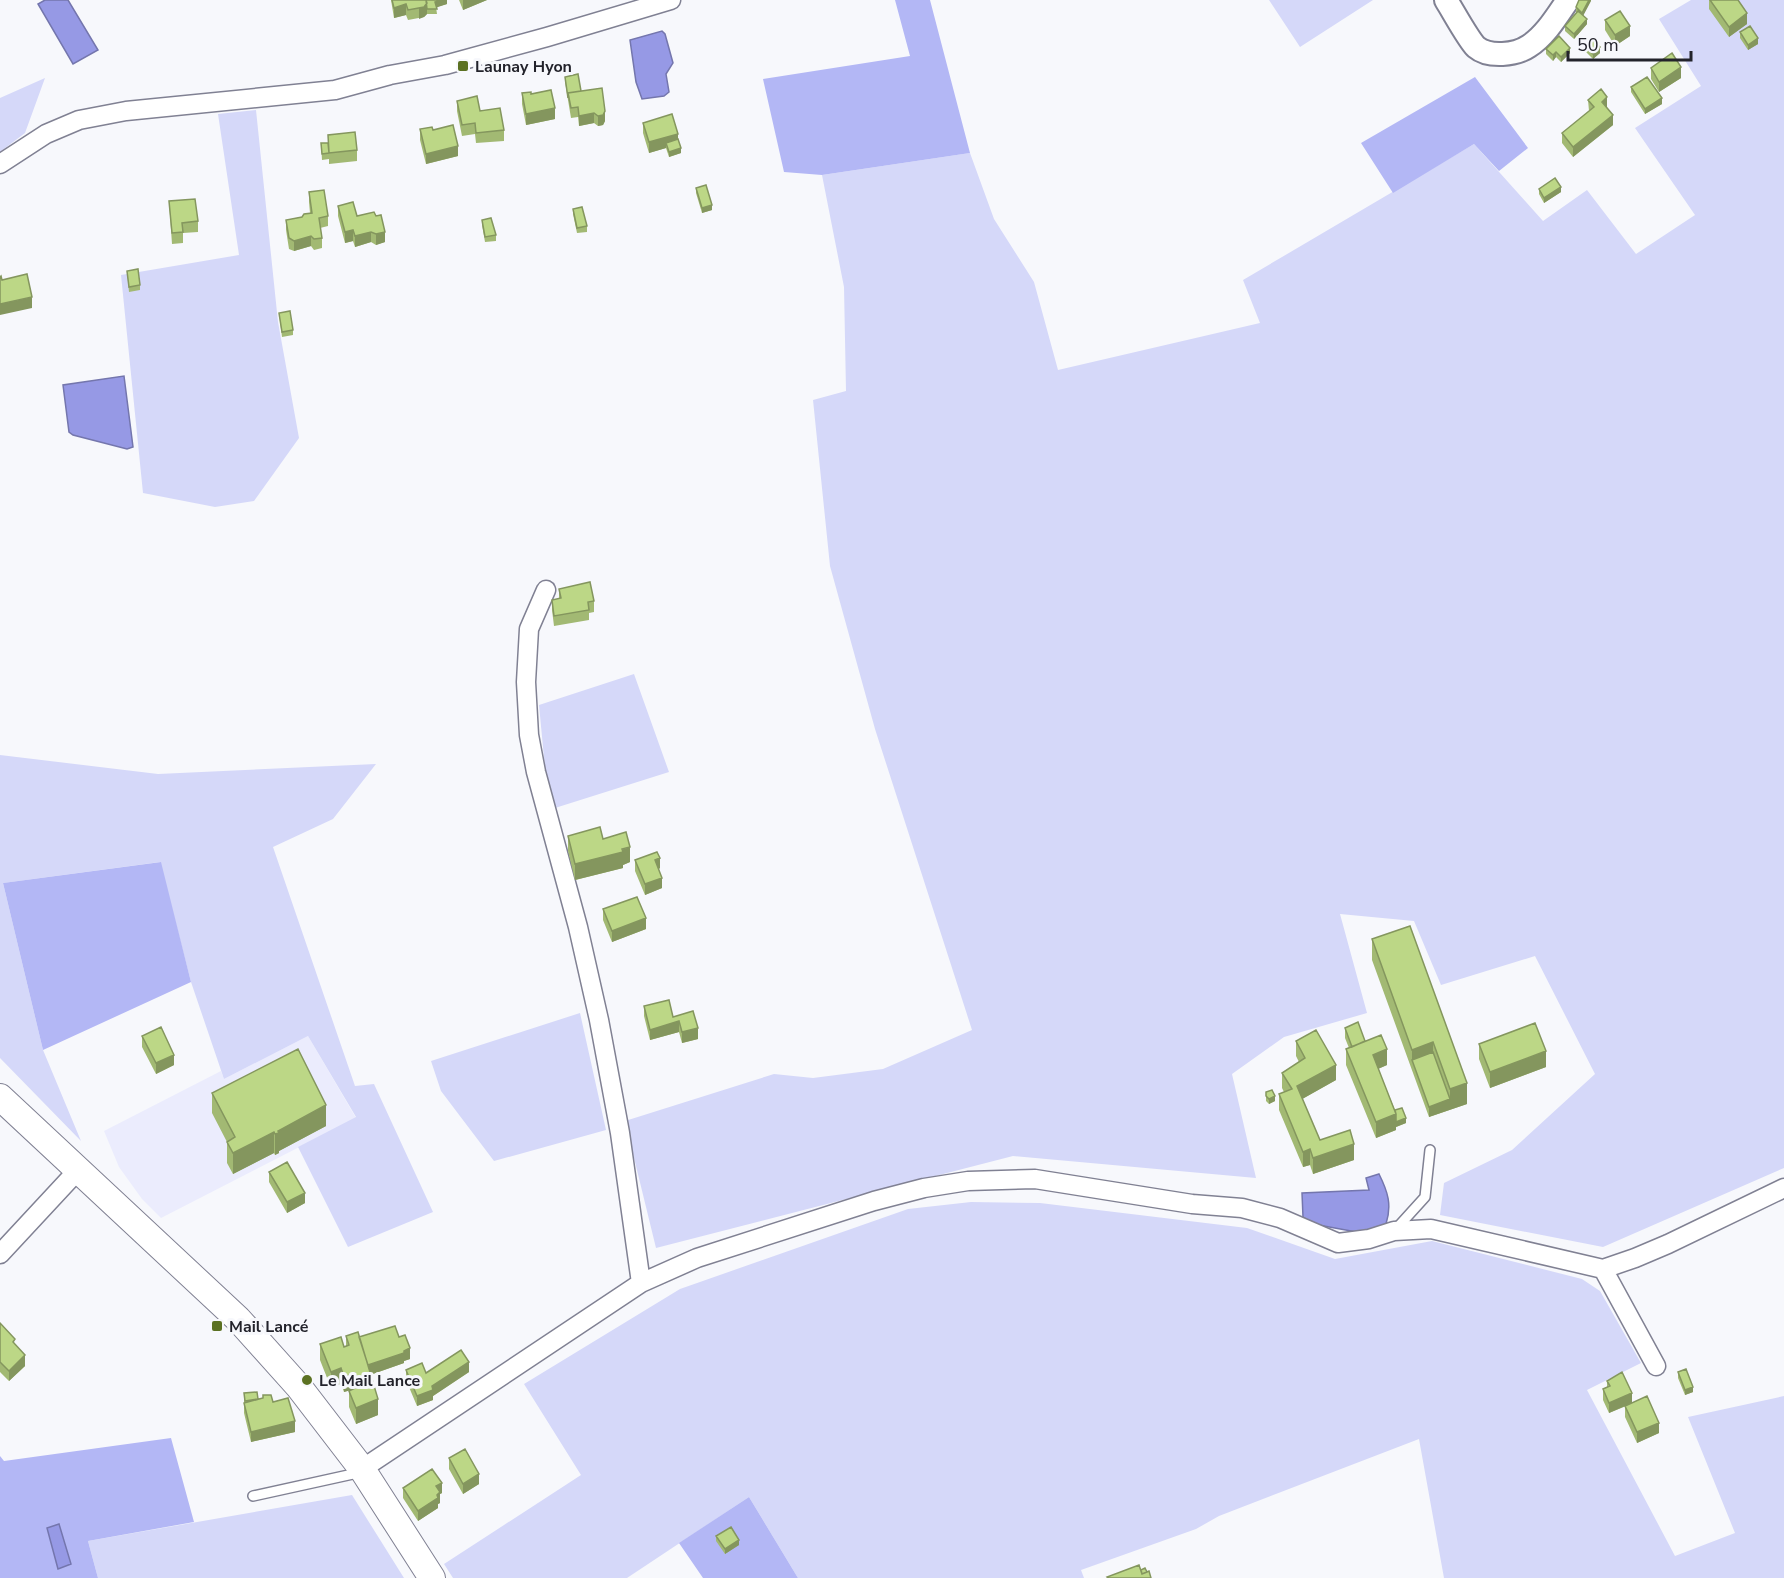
<svg xmlns="http://www.w3.org/2000/svg" width="1784" height="1578" font-family="'Nunito Sans',sans-serif">
	<rect width="100%" height="100%" fill="#f7f8fc"/>
	<!-- built -->
	<path fill="#ebecfd" d="M308,1036L356,1118L161,1218L142,1199L119,1167L104,1131L221,1071L224,1079Z"/>
	<!-- green -->
	<path fill="#d5d8f9" d="M1269,0H1373L1300,47Z
		M1691,0H1784V1168L1603,1247L1440,1215L1444,1183L1512,1150L1595,1074L1535,956L1441,985L1414,921L1340,914L1367,1013L1284,1037L1232,1074L1256,1178L1013,1156L656,1248L625,1121L774,1074L813,1078L883,1069L972,1030L875,729L830,566L813,400L846,391L844,287L822,175L970,153L994,219L1034,282L1058,370L1260,323L1243,280L1474,144L1543,221L1587,190L1636,254L1695,215L1635,128L1701,86L1659,19Z
		M45,78L25,133L0,152V98Z
		M256,110L278,322L299,438L254,501L215,507L143,493L121,275L239,255L218,114Z
		M634,674L669,772L555,808L545,768L539,705Z
		M0,755L158,774L376,764L333,819L273,847L355,1086L374,1084L433,1212L348,1247L298,1147L356,1117L308,1036L224,1079L191,982L160,862L3,883L43,1050L81,1141L0,1058Z
		M580,1013L606,1130L494,1161L441,1091L431,1061Z
		M971,1202L1040,1203L1247,1228L1335,1259L1432,1241L1582,1279L1600,1291L1641,1363L1587,1390L1675,1556L1735,1533L1688,1417L1784,1396V1578H1444L1419,1439L1219,1516L1196,1529L1081,1570L1084,1578H798L749,1497L627,1578H453L444,1564L581,1475L524,1384L680,1289L908,1209Z
		M352,1495L404,1578H98L88,1541Z"/>
	<!-- forest -->
	<path fill="#b3b7f5" d="M895,0H930L970,153L822,175L784,172L763,79L910,56Z
		M1475,77L1528,148L1499,171L1474,144L1393,193L1361,143Z
		M161,862L191,982L43,1050L3,883Z
		M171,1438L194,1522L88,1541L98,1578H0V1456L4,1461Z
		M749,1497L798,1578H703L679,1543Z"/>
	<!-- water -->
	<path fill="#9699e5" stroke="#7476ad" stroke-width="1.5" d="M45,0H68L98,50L73,64L38,4Z
		M662,31L665,34L673,63L666,74L669,92L664,96L642,99L636,82L630,40Z
		M124,376L133,447L127,449L73,435L69,432L63,385Z
		M1379,1174C1388,1192 1392,1205 1386,1224L1362,1233L1313,1224L1303,1217L1302,1193L1369,1190L1366,1178Z
		M59,1524L71,1564L58,1569L47,1528Z"/>
	<g fill="none" stroke-linecap="round" stroke-linejoin="round">
		<defs>
			<path id="service" d="M1396,1229L1425,1197L1430,1150
				M253,1496L353,1474L360,1469"/>
			<path id="minor" d="M0,164L46,134L79,120L126,111L335,90L390,75L445,65L547,37L671,0
				M546,590L529,629L526,682L529,735L536,772L578,927L599,1020L620,1133L641,1283
				M0,1254L79,1169
				M1603,1269L1656,1366
				M362,1469L641,1283L697,1258L874,1201L924,1188L968,1181L1035,1179L1192,1204L1242,1208L1280,1218L1338,1243L1369,1239L1394,1231L1431,1229L1603,1269L1635,1258L1668,1244L1784,1188"/>
			<path id="tertiary" d="M1446,0C1453,11 1468,39 1476,47C1489,58 1516,55 1529,46C1545,36 1557,16 1568,0"/>
			<path id="secondary" d="M0,1097L238,1319L299,1387L362,1469L432,1578"/>
		</defs>
		<!-- service casing -->
		<use href="#service" stroke="#808193" stroke-width="12"/>
		<!-- minor casing -->
		<use href="#minor" stroke="#808193" stroke-width="21"/>
		<!-- tertiary casing -->
		<use href="#tertiary" stroke="#808193" stroke-width="26"/>
		<!-- secondary casing -->
		<use href="#secondary" stroke="#808193" stroke-width="28"/>
		<!-- service -->
		<use href="#service" stroke="#fff" stroke-width="9"/>
		<!-- minor -->
		<use href="#minor" stroke="#fff" stroke-width="18"/>
		<!-- tertiary -->
		<use href="#tertiary" stroke="#fff" stroke-width="22"/>
		<!-- secondary -->
		<use href="#secondary" stroke="#fff" stroke-width="26"/>
	</g>
	<!-- wall -->
	<path fill="#a2b973" d="M391,0H447V4L436,7L437,14H427L424,17L408,20L406,15L394,18Z
		M459,0H487L463,10Z
		M1591,0L1583,15L1587,24L1574,39L1565,31V26L1576,13V7Z
		M1709,0H1738L1747,24L1729,37L1709,9Z
		M1605,20L1630,36L1615,46L1605,30Z
		M1740,32L1758,44L1748,50L1740,38Z
		M1585,46L1600,53L1593,59L1585,51Z
		M1546,49L1570,53L1561,62L1556,57L1553,61L1546,54Z
		M1651,68L1681,78L1659,92L1651,79Z
		M565,77L581,91L605,121L603,125L598,126L594,123L579,126L578,117L571,118L565,82Z
		M1631,87L1662,104L1645,114L1631,92Z
		M522,93L531,94L555,119L526,125L522,104Z
		M1588,100L1607,108L1613,125L1573,157L1562,143V133L1589,111Z
		M457,101L480,111L504,130V141L476,143L475,134L462,136L457,111Z
		M643,123L678,139L681,153L669,157L666,148L649,153L643,133Z
		M420,129L433,130L458,156L426,164L420,140Z
		M328,135L357,150V161L329,164V159L322,160L321,143H328Z
		M696,188L712,210L702,213L696,193Z
		M1539,189L1561,192L1544,203L1539,194Z
		M309,192L328,216V226L320,228L322,238V248L314,250L311,246L294,251L289,249L286,230V220L302,217L310,213L309,202Z
		M169,201L198,221V232L183,233V243L172,244Z
		M338,206L357,216L385,242L376,245L371,242L355,247L353,241L345,243L338,216Z
		M573,209L587,226V232L577,233L573,214Z
		M482,220L496,235V241L485,242L482,225Z
		M127,271L140,285V290L129,292Z
		M279,313L293,330V335L282,337Z
		M559,589L594,601V612L589,613V620L554,626L552,610V600L559,599Z
		M568,836L603,839L630,862L623,865V868L575,880L568,851Z
		M635,860L660,868L659,869L662,888L645,895L635,871Z
		M603,909L646,929L612,942L603,920Z
		M1410,926L1467,1104L1429,1117L1372,960V939Z
		M644,1006L673,1017L698,1039L682,1043L679,1032L650,1040L644,1016Z
		M1345,1028L1365,1041L1387,1065L1378,1069L1395,1110L1406,1123L1396,1127V1130L1376,1138L1346,1065V1049L1349,1048L1345,1038Z
		M142,1036L174,1065L156,1074L142,1047Z
		M1296,1041L1336,1080L1302,1099L1320,1140L1354,1160L1313,1174L1310,1165L1303,1167L1279,1110V1094L1284,1092L1282,1088V1073L1299,1062L1296,1056Z
		M1479,1044L1546,1067L1490,1088L1479,1059Z
		M1266,1092L1275,1101L1269,1104L1266,1101Z
		M212,1093L326,1126L279,1151V1153L275,1155L274,1153L233,1174L227,1163V1142L212,1113Z
		M269,1172L305,1203L287,1213L269,1182Z
		M0,1323L15,1344L25,1366L9,1381L0,1372Z
		M346,1336L359,1337H399L410,1359L404,1361V1363L370,1375L378,1415L356,1424L349,1407V1391L353,1389L344,1392L341,1384L331,1388L320,1360V1344L346,1346Z
		M406,1370L426,1373L469,1372L433,1396V1400L417,1406L406,1380Z
		M1678,1372L1693,1392L1685,1395L1678,1378Z
		M1607,1381L1632,1403L1659,1433L1637,1443L1625,1417V1406L1631,1404L1609,1413L1603,1400V1389L1607,1387Z
		M244,1393L258,1399L263,1398V1395L273,1402L295,1432L251,1442L244,1413Z
		M449,1458L479,1484L463,1494L449,1469Z
		M403,1488L442,1493L440,1494V1503L438,1504V1508L418,1521L403,1498Z
		M716,1536L739,1545L725,1554L716,1541Z"/>
	<!-- shaded-wall -->
	<path fill="#84965e" d="M442,0H447V4L435,8V2Z
		M463,0H487L463,10Z
		M1589,0H1591V1L1582,18V13Z
		M427,3V14L424,17L419,19V8Z
		M406,4V15L394,18V8Z
		M1747,13V24L1729,37V27Z
		M1587,19V24L1574,39V34Z
		M1630,26V36L1615,46V35Z
		M1758,38V44L1748,50V45Z
		M1600,47V53L1593,59V54Z
		M1570,48V53L1561,62V57Z
		M1556,52V57L1553,61V55Z
		M1681,67V78L1659,92V82Z
		M1607,97V108L1602,102Z
		M1662,98V104L1645,114V109Z
		M555,108V119L526,125V114Z
		M605,111V121L603,125L598,126V116Z
		M594,113V123L579,126V116Z
		M1613,115V125L1573,157V147Z
		M678,134V144L666,143V148L649,153V142Z
		M458,146V156L426,164V154Z
		M681,148V153L669,157V152Z
		M1561,187V192L1544,203V198Z
		M712,205V210L702,213V208Z
		M353,230V241L345,243V232Z
		M371,232V242L355,247V236Z
		M385,232V242L376,245V234Z
		M311,236V246L294,251V241Z
		M32,297V308L0,315V304Z
		M630,847V862L623,865V868L575,880V864Z
		M660,858V868L655,871V860Z
		M662,878V888L645,895V884Z
		M646,918V929L612,942V931Z
		M679,1021V1032L650,1040V1030Z
		M698,1028V1039L682,1043V1032Z
		M1433,1042V1063L1412,1060V1050Z
		M1387,1049V1065L1373,1071V1055Z
		M1546,1051V1067L1490,1088V1072Z
		M174,1055V1065L156,1074V1063Z
		M1336,1065V1080L1297,1102V1086Z
		M1467,1083V1104L1429,1117V1107L1450,1099V1089Z
		M1275,1096V1101L1269,1104V1099Z
		M326,1105V1126L279,1151V1153L275,1155V1134L278,1131Z
		M1396,1114L1406,1118V1123L1396,1127V1130L1376,1138V1122Z
		M274,1132V1153L233,1174V1153Z
		M1354,1144V1160L1313,1174V1158Z
		M1310,1149V1165L1303,1167V1152Z
		M305,1193V1203L287,1213V1202Z
		M410,1348V1359L404,1361V1363L367,1376V1366Z
		M25,1355V1366L9,1381V1371Z
		M469,1362V1372L433,1396V1400L417,1406V1396Z
		M341,1368V1384L331,1388V1372Z
		M355,1373V1389L344,1392V1377Z
		M1693,1387V1392L1685,1395V1390Z
		M1632,1393V1403L1609,1413V1403Z
		M378,1399V1415L356,1424V1408Z
		M295,1421V1432L251,1442V1432Z
		M1659,1423V1433L1637,1443V1432Z
		M479,1474V1484L463,1494V1484Z
		M442,1483V1493L440,1494V1503L438,1504V1508L418,1521V1511L436,1486Z
		M739,1540V1545L725,1554V1549Z"/>
	<!-- building -->
	<path fill="#bcd786" stroke="#84965e" stroke-width="1.5" d="M392,0H426L427,3L424,7L408,10L406,4L394,8Z
		M426,0H442L435,2L437,9H427Z
		M1579,0H1589L1582,13L1576,7Z
		M1710,0H1738L1747,13L1729,27Z
		M1578,11L1587,19L1574,34L1565,26Z
		M1620,11L1630,26L1615,35L1605,20Z
		M1750,26L1758,38L1748,45L1740,32Z
		M1559,36L1570,48L1561,57L1556,52L1553,55L1546,49Z
		M1592,39L1600,47L1593,54L1585,46Z
		M1672,53L1681,67L1659,82L1651,68Z
		M578,74L581,91L568,93V98L565,77Z
		M1647,77L1662,98L1645,109L1631,87Z
		M602,88L605,111L603,115L598,116L594,113L579,116L578,107L571,108L568,93Z
		M1601,89L1607,97L1602,102L1613,115L1573,147L1562,133L1594,107L1588,100Z
		M551,90L555,108L526,114L522,93L531,92V94Z
		M477,96L480,111L500,108L504,130L476,133L475,123L462,125L457,101Z
		M672,114L678,134L649,142L643,123Z
		M453,125L458,146L426,154L420,129L432,127L433,130Z
		M355,132L357,150L329,153L328,135Z
		M678,139L681,148L669,152L666,143Z
		M321,143H328L329,153L322,154Z
		M1555,178L1561,187L1544,198L1539,189Z
		M706,185L712,205L702,208L696,188Z
		M324,190L328,216L319,218L322,238L314,239L311,236L294,241L289,238L286,220L302,217L304,214L312,213L309,192Z
		M195,199L198,221L182,223L183,232L172,233L169,201Z
		M353,202L357,216L374,212L376,216L381,215L385,232L376,234L371,232L355,236L353,230L345,232L338,206Z
		M582,207L587,226L577,228L573,209Z
		M491,218L496,235L485,237L482,220Z
		M138,269L140,285L129,287L127,271Z
		M27,274L32,297L0,304V277L1,276L2,280Z
		M290,311L293,330L282,332L279,313Z
		M590,582L594,601L588,602L589,610L554,616L552,600L561,598L559,589Z
		M600,827L603,839L626,832L630,847L622,849L623,852L575,864L568,836Z
		M657,852L660,858L655,860L662,878L645,884L635,860Z
		M637,897L646,918L612,931L603,909Z
		M1410,926L1467,1083L1450,1089L1433,1042L1412,1050L1372,939Z
		M669,1000L673,1017L693,1011L698,1028L682,1032L679,1021L650,1030L644,1006Z
		M1358,1022L1365,1041L1352,1047L1345,1028Z
		M1535,1023L1546,1051L1490,1072L1479,1044Z
		M161,1027L174,1055L156,1063L142,1036Z
		M1316,1030L1336,1065L1297,1086L1320,1140L1350,1130L1354,1144L1313,1158L1310,1149L1303,1152L1279,1094L1292,1089L1282,1073L1305,1058L1296,1041Z
		M1381,1035L1387,1049L1373,1055L1396,1114L1376,1122L1346,1049Z
		M298,1049L326,1105L278,1131L279,1133L275,1134L274,1132L233,1153L227,1142L235,1137L212,1093Z
		M1433,1052L1450,1099L1429,1107L1412,1060Z
		M1272,1090L1275,1096L1269,1099L1266,1096V1092Z
		M1402,1108L1406,1118L1396,1122V1114L1395,1110Z
		M287,1162L305,1193L287,1202L269,1172Z
		M0,1323L15,1339L13,1342L25,1355L9,1371L0,1362Z
		M395,1326L399,1337L405,1335L410,1348L404,1351V1353L368,1365L359,1337Z
		M358,1332L378,1399L356,1408L349,1391L367,1382L358,1385L355,1373L344,1377L341,1368L331,1372L320,1344L341,1337L344,1347L349,1345L346,1336Z
		M461,1350L469,1362L432,1386L433,1390L417,1396L406,1370L422,1363L426,1373Z
		M1686,1369L1693,1387L1685,1390L1678,1372Z
		M1622,1372L1632,1393L1609,1403L1603,1389L1610,1386L1607,1381Z
		M257,1392L258,1399L245,1401L244,1393Z
		M263,1395H271L273,1402L288,1398L295,1421L251,1432L244,1403L263,1398Z
		M1647,1396L1659,1423L1637,1432L1625,1406Z
		M465,1449L479,1474L463,1484L449,1458Z
		M432,1469L442,1483L436,1486L440,1492L437,1495L438,1498L418,1511L403,1488Z
		M731,1527L739,1540L725,1549L716,1536Z
		M1139,1565L1142,1574L1149,1571L1151,1578H1108L1107,1577Z
		M1145,1568L1147,1572L1142,1574L1141,1570Z"/>
	<!-- markers -->
	<g fill="#5b7122" stroke="#f7f8fc" stroke-width="2">
		<rect x="457" y="60" width="12" height="12" rx="3"/>
		<rect x="211" y="1320" width="12" height="12" rx="3"/>
		<circle cx="307" cy="1380" r="6"/>
	</g>
	<g text-anchor="middle" stroke-width="6" stroke-linejoin="round" paint-order="stroke">
		<!-- poi labels -->
		<g font-size="16" font-weight="bold" fill="#23232b" stroke="#f7f8fc" text-anchor="start">
			<text x="475" y="72">Launay Hyon</text>
			<text x="229" y="1332">Mail Lancé</text>
			<text x="319" y="1386">Le Mail Lance</text>
		</g>
	</g>
	<!-- scale -->
	<path d="M1568 51v9h123v-9" fill="none" stroke="#23232b" stroke-width="3"/>
	<text x="1577" y="51" font-size="18" fill="#23232b" stroke="#f7f8fc" stroke-width="4.5" paint-order="stroke">50 m</text>
</svg>
